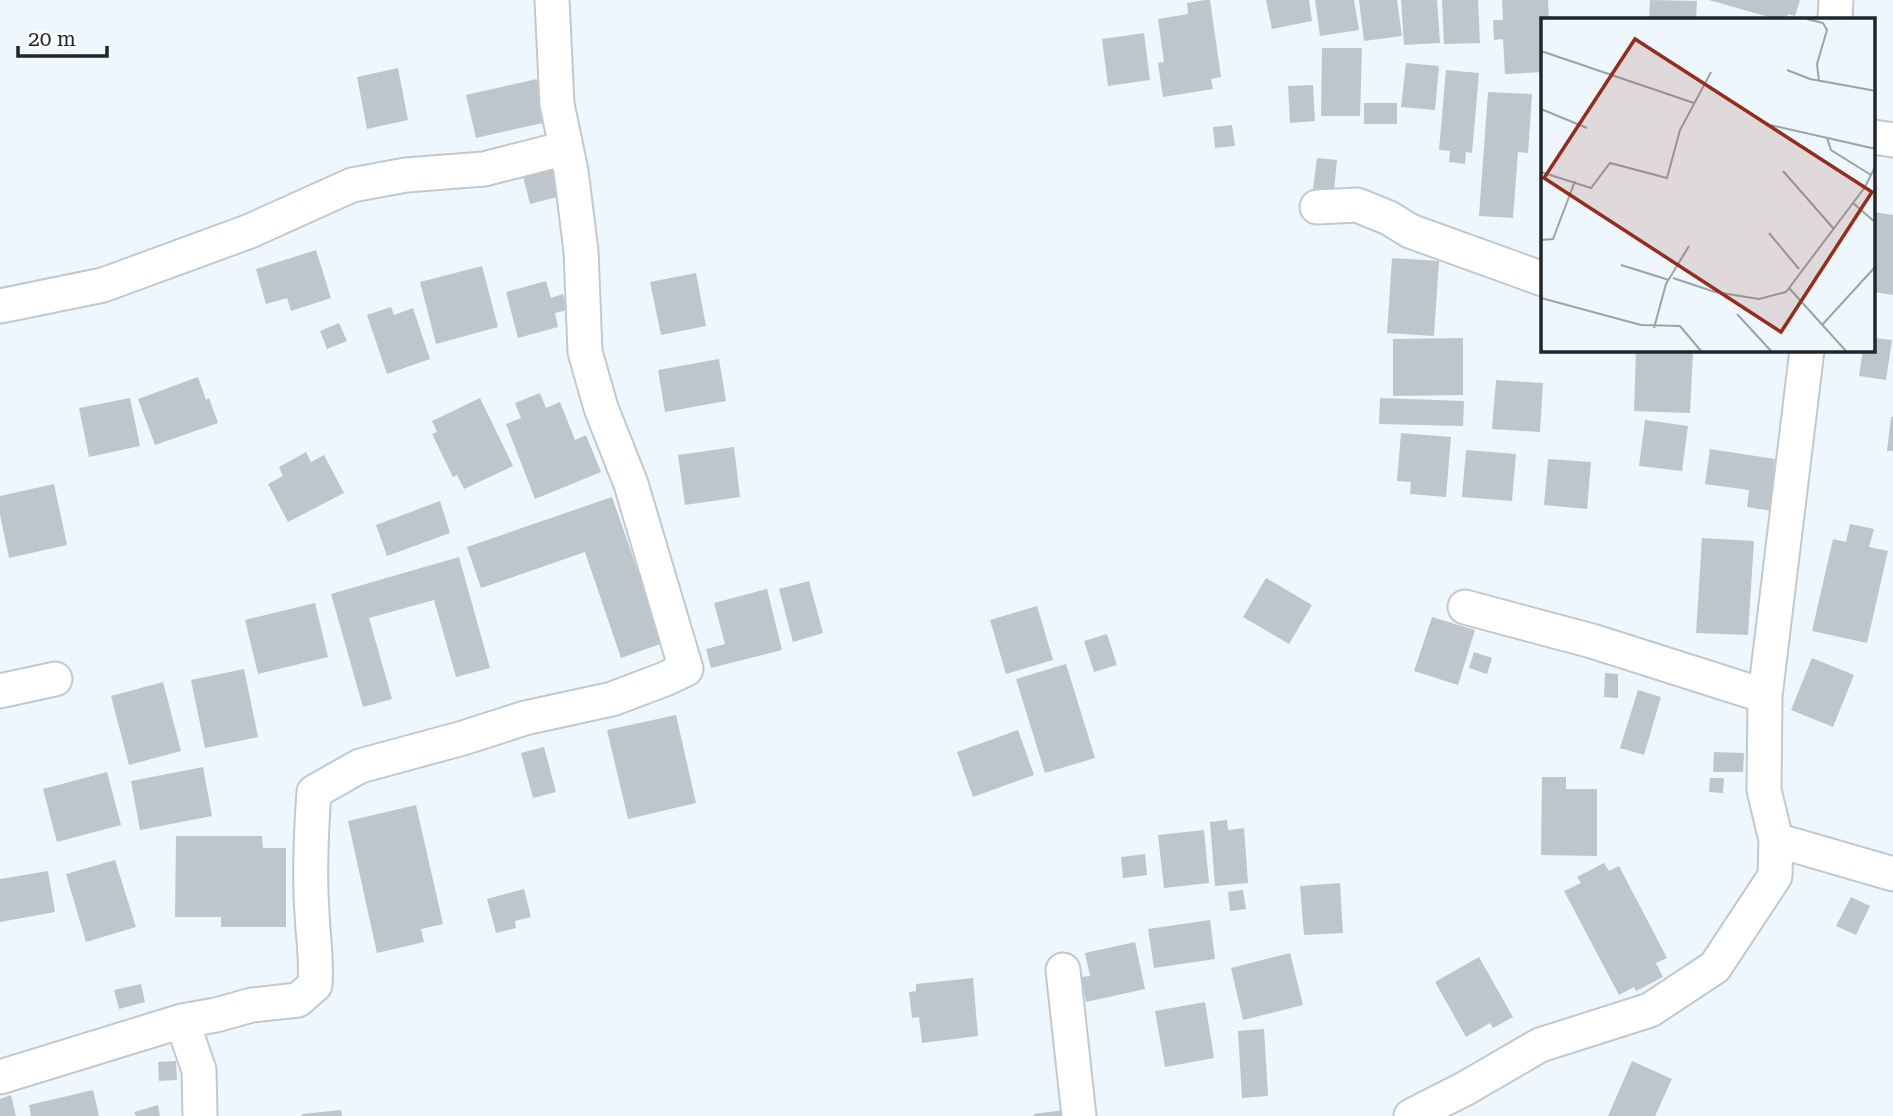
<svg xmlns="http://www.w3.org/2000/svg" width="1893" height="1116" font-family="'Roboto Serif',serif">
	<rect width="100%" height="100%" fill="#eef7fe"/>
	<!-- building -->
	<path fill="#bec6cd" d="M1205,0H1210L1221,77L1211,79L1213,89L1163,97L1158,63L1164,62L1158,19L1188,14L1187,3Z
		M1266,0H1309L1312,21L1272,29Z
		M1315,0H1354L1359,30L1320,36Z
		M1359,0H1397L1402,36L1364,41Z
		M1401,0H1437L1440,43L1404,45Z
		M1442,0H1478L1480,43L1444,44Z
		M1502,0H1548L1549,19H1543V72L1505,74L1503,39L1494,40L1493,20H1503Z
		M1650,0L1697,1L1696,19H1649Z
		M1709,0H1800L1795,16L1788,14L1787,19H1776Z
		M1144,33L1150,80L1108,86L1102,39Z
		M1322,48H1362L1360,116H1321Z
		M1406,63L1439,66L1435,110L1401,107Z
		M398,68L408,120L367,129L357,77Z
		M1446,70L1479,73L1472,153L1466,152L1465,164L1449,162L1450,151L1439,150Z
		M537,79L547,122L476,138L466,95Z
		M1313,85L1315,121L1290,123L1288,86Z
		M1488,92L1532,94L1528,153L1518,152L1513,218L1479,216Z
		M1364,103H1397V124H1364Z
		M1232,125L1235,146L1215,148L1213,127Z
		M1317,158L1337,160L1334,191L1313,189Z
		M557,167L564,195L530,204L523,176Z
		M1874,212L1893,215V295L1874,292Z
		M316,250L331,298L291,311L287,298L266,304L256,269Z
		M1392,258L1439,261L1434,336L1387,333Z
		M482,266L498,327L436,344L420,282Z
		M696,273L706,326L661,335L650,282Z
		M546,281L551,298L563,294L567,310L555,313L558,327L518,338L506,292Z
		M391,307L394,315L413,308L430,359L387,374L367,315Z
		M339,323L347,341L327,349L320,331Z
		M1463,338V395L1393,396V339Z
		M1874,338L1892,340L1886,380L1859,376L1863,350H1874Z
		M1636,350H1670V352L1693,353L1690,413L1634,411Z
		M719,359L726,401L665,412L658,370Z
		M198,377L206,400L209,398L218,423L155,445L138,399Z
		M1496,380L1543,383L1540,432L1492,429Z
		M540,393L546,408L560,402L575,440L586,435L601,472L535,499L506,424L521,418L515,403Z
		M130,398L140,446L89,457L79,408Z
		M480,398L513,466L464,489L457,475L453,477L432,434L437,432L432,421Z
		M1380,398L1464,401L1463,426L1379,424Z
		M1891,417H1893V451H1887Z
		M1645,420L1688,426L1682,471L1639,466Z
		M1401,433L1451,437L1446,497L1410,494L1411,482L1397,481Z
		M734,447L740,497L685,505L678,455Z
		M1710,449L1775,459L1774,469H1779L1772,511L1747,507L1749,490L1705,484Z
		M1466,450L1516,454L1512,501L1462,497Z
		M306,452L311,462L324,455L344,493L288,522L268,484L283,476L279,467Z
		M1548,459L1591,462L1587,509L1544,505Z
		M54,484L67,545L9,558L0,515V496Z
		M612,497L663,643L621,658L585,552L481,588L467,547Z
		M440,501L450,533L387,556L376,525Z
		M1850,524L1874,529L1869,547L1888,551L1867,643L1812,631L1833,539L1846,542Z
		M1702,538L1754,541L1748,635L1696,633Z
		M459,557L490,668L456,677L434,600L369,618L392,699L363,707L331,594Z
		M1266,578L1312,605L1289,644L1243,617Z
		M809,581L823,633L793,642L779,589Z
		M767,589L782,650L711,668L706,649L725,644L714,603Z
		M315,603L328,657L258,674L245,620Z
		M1037,606L1053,660L1006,674L990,620Z
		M1432,617L1475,630L1458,685L1414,671Z
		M1107,634L1117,665L1094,672L1084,641Z
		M1474,652L1492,658L1487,674L1469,668Z
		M1812,658L1854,675L1833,727L1791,710Z
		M1066,664L1095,758L1045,773L1016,679Z
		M244,669L258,737L205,748L191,680Z
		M1605,673L1618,674V698L1604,697Z
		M163,682L181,751L129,765L111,696Z
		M1638,690L1661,697L1644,755L1620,748Z
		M676,715L696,803L628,819L607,730Z
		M1018,730L1034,775L973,797L957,752Z
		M544,747L556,792L533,798L521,753Z
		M1714,752L1744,753L1743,772H1713Z
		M203,767L212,816L140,830L131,781Z
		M107,772L121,825L57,842L43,789Z
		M1542,777H1566V789H1597V856L1541,855Z
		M1710,778H1724L1723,793L1709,792Z
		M416,805L443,924L421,929L424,942L377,953L348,821Z
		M1227,820L1228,830L1244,828L1248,883L1215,886L1210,822Z
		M1204,830L1209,883L1164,888L1158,835Z
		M176,836H262L263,848H286V927H221V917H175Z
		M1145,854L1147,875L1123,878L1121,857Z
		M115,860L136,927L86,942L66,874Z
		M1604,863L1609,871L1619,866L1667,958L1656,963L1663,977L1636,991L1634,987L1619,995L1564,891L1581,883L1577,877Z
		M48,871L55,912L0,922V879Z
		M1340,883L1343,933L1304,935L1300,886Z
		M524,889L531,917L515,921L516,928L496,933L487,899Z
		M1243,890L1246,909L1230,911L1228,892Z
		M1851,897L1870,906L1856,935L1836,926Z
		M1210,920L1215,959L1154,968L1148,929Z
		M1135,942L1145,989L1086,1002L1081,977L1090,976L1085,953Z
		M1290,953L1303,1005L1243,1020L1231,968Z
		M1479,957L1513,1017L1493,1028L1490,1023L1466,1037L1435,982Z
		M973,978L978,1036L922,1043L919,1017L912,1018L909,992L916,991V984Z
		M141,984L145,1002L119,1009L114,990Z
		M1205,1002L1214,1058L1165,1067L1155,1011Z
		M1264,1029L1268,1096L1242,1098L1238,1031Z
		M176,1061L177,1080L159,1081L158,1062Z
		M1632,1061L1672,1079L1655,1116H1608Z
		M93,1090L99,1116H31L29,1105Z
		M11,1095L16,1116H0V1099Z
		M158,1105L160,1116H136L134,1112Z
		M1072,1109V1116H1034V1114Z
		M341,1110L342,1116H302V1114Z"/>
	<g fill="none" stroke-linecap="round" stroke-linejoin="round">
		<defs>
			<path id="street" d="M1835,19L1836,0
				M1874,137L1893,140
				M1317,207L1357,205L1389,218L1410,231L1543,279
				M0,306L103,285L250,231L352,185L406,175L484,169L566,148
				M1465,607L1592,641L1765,696
				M0,691L55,679
				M1776,840L1893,874
				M1063,970L1079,1116
				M182,1021L199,1070L200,1116
				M0,1077L182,1021L216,1015L252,1005L298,1000L315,985C317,960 313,937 312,913C309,872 311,833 314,792L360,766L463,738L525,718L612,699L665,679L686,669L631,484L601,408L585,352L581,251L571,171L557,104L552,0
				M1411,1116L1466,1088L1540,1045L1650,1010L1715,967L1775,876L1776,840L1764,790L1765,696L1807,350"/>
		</defs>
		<!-- street casing -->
		<use href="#street" stroke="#c0c8d0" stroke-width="37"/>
		<!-- street -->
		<use href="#street" stroke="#fff" stroke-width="33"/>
	</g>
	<!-- overview -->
	<g transform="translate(1541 18)">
		<rect width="334" height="334" fill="#eef7fe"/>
		<path fill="none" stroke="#9ca3a8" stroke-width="2" d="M266,1L282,5L286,12L276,46L278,63M0,33L153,85M246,52L269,61L335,73M0,91L46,110M229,107L335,131M286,120L290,132L330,157M242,153L292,210M0,154L50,170L69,145L126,160L139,112L170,54M312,185L335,205M228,215L258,251M0,222L12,221L34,163M80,247L128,262M132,260L174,274L218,281L245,274L324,169L335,147M248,270L305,333M0,280L100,307L139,308L160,333M196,296L230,333M281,307L335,248M113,310L125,266L148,228"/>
		<path fill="#962c1a" fill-opacity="0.15" stroke="#962c1a" stroke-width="3.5" d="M94,21L331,174L240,314L3,160Z"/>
		<rect width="334" height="334" fill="none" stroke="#222628" stroke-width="3.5"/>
	</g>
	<!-- scale -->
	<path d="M18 46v10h89v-10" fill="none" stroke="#222628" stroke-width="3.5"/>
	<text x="28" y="46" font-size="21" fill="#222628" stroke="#ffffff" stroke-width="5" paint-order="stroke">20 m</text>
</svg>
